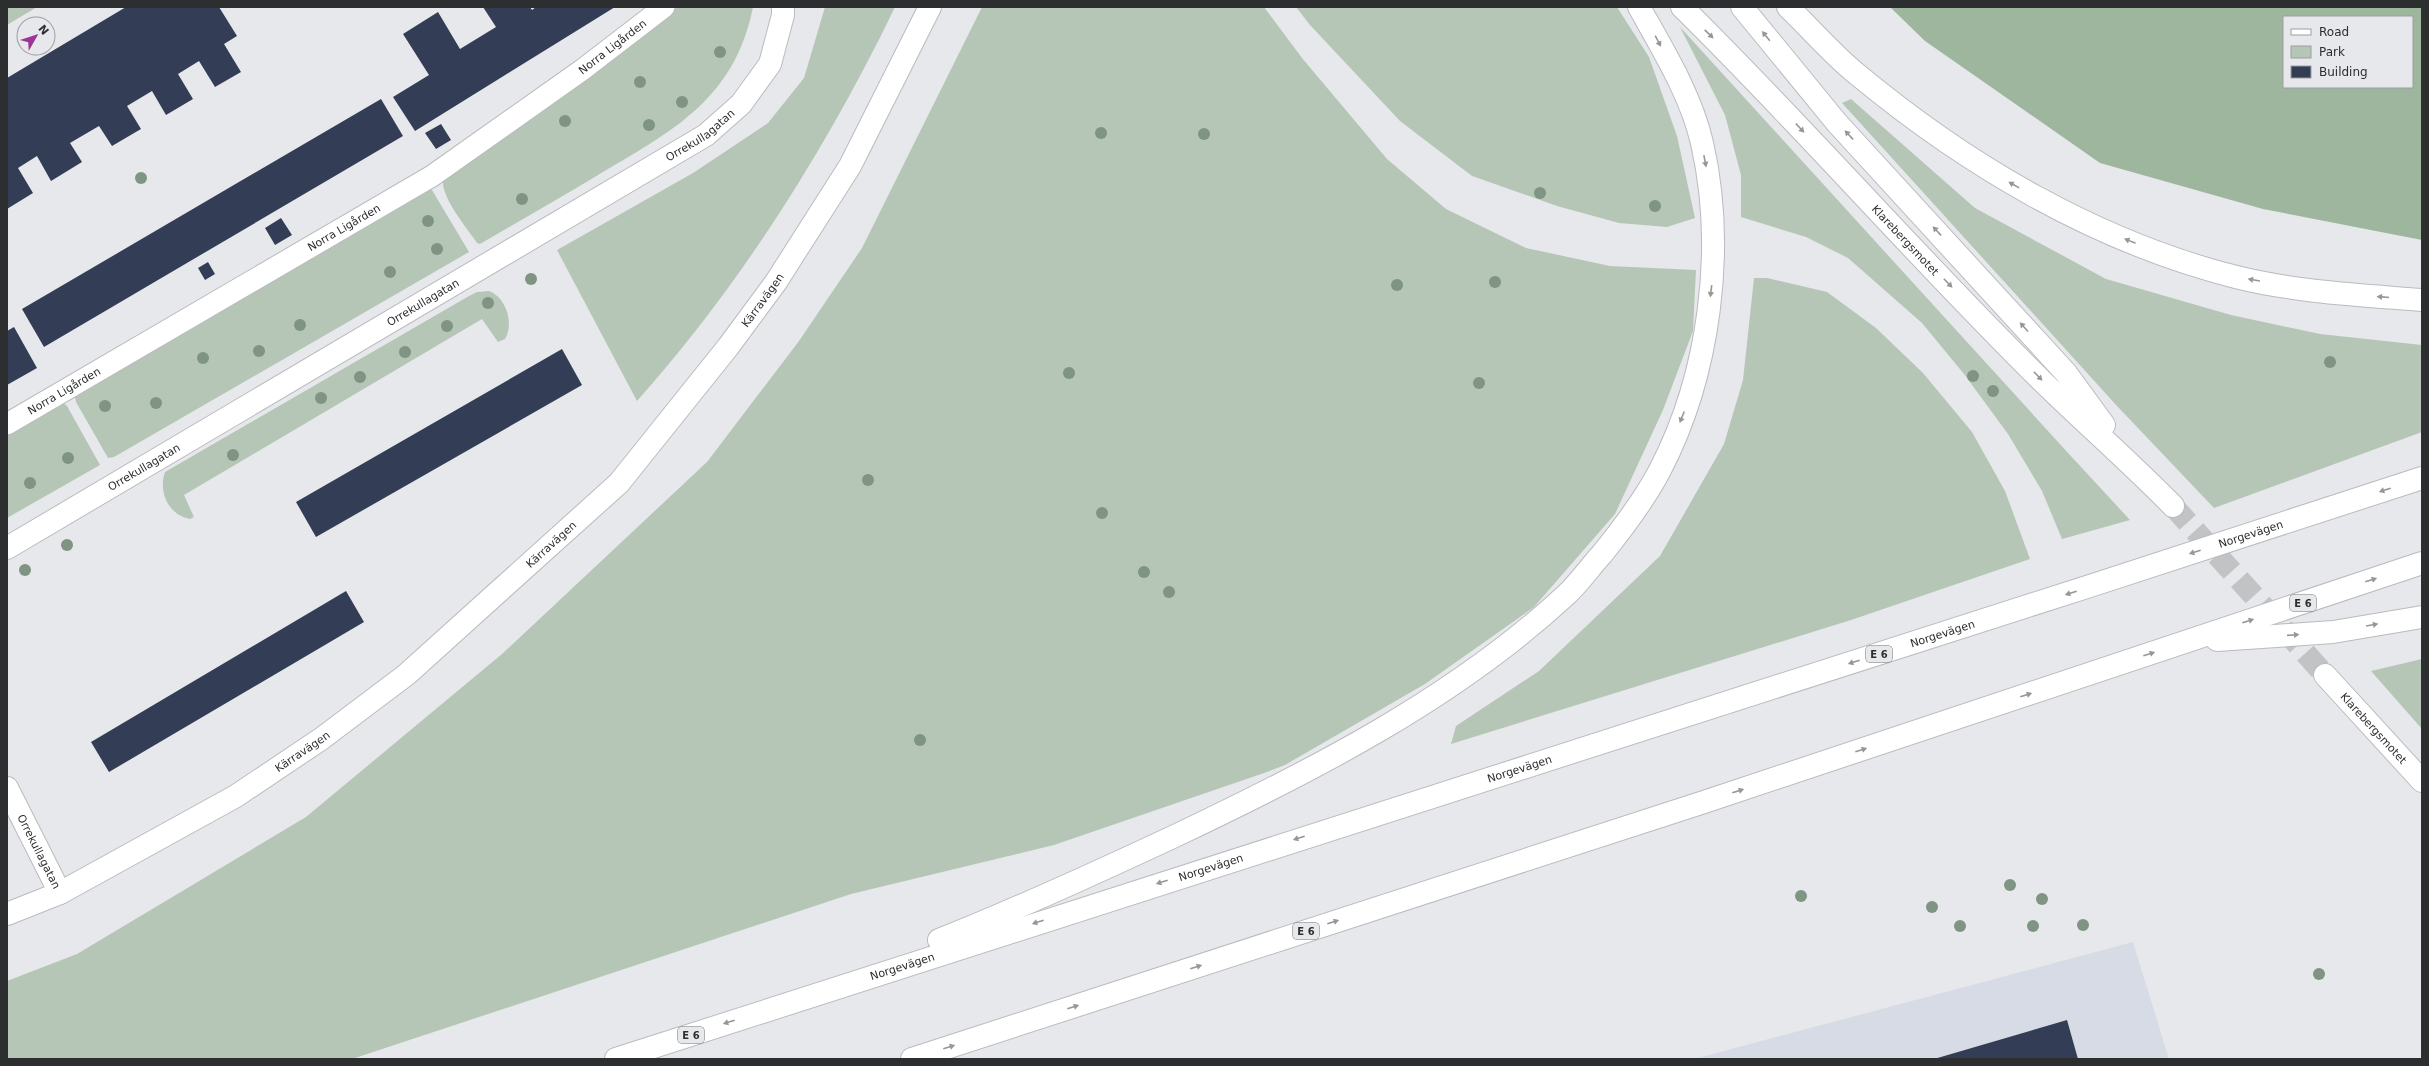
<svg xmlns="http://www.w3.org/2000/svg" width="2429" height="1066" font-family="'DejaVu Sans',sans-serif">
	<rect width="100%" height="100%" fill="#e6e8eb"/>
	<!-- built -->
	<path fill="#d7dbe5" d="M2133,942L2169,1059H1694Z"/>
	<!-- green -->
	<path fill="#b6c6b6" d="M7,7H37L7,25Z
		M673,7H753C735,97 676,129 603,172C562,197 521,220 480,244L477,243C467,228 442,199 443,181Z
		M825,7H895C827,148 741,284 637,401L557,250L693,173L768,123L804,78Z
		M982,7H1264L1302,58L1387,159L1446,209L1526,248L1610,266L1696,270L1693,331L1663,410L1615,514L1534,607L1425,684L1285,765L1267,772L1054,845L851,894L352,1059H7V981L77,954L306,817L502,654L707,462L799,341L862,248Z
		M1296,7H1617L1649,57L1677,136L1695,218L1667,227L1619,223L1557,206L1472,176L1400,121L1310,25Z
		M1680,27L2069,454L2130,520L2062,539L2042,491L2008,434L1964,374L1922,323L1848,258L1806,237L1741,217V175L1725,115Z
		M1851,99L1975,208L2106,279L2231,315L2320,334L2422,345V432L2214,508L2117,406L1842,103Z
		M429,188L432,190L469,252L114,457L108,458L76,402L75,397L77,393Z
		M1754,278H1767L1827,292L1876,328L1923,373L1972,432L2005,491L2030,559L1851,620L1451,744L1456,726L1539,671L1660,556L1724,444L1743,380Z
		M489,291C507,298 514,324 505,339L498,342L482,319L184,495L194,517L190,519C168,515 158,491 165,472L469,296L477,292Z
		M62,402L67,406L100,465L7,518V435Z
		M2422,659V729L2371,671Z"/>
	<!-- forest -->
	<path fill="#9eb69e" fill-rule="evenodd" d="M1890,7H2422V240L2263,209L2100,163L1925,41ZM2284,17H2412V87H2284Z"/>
	<!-- building -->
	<path fill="#333e56" d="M126,7H219L237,36L224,44L241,72L215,87L199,61L178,74L193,99L166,115L152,91L127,106L141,129L112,146L99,126L70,143L82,162L51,181L37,156L18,168L33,193L7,209V78Z
		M483,7H530L532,10L536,7H615L415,131L393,97L429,75L403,34L438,12L460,49L496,27Z
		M381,99L403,136L44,347L22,309Z
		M441,124L451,140L436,149L425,133Z
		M281,218L292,235L275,245L265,228Z
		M208,262L215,274L205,280L198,268Z
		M14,327L37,368L7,385V331Z
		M562,349L582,385L316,537L296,502Z
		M346,591L364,622L109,772L91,742Z
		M2067,1020L2078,1059H1934Z"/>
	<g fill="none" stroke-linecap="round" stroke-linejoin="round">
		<!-- secondary-tunnel -->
		<path stroke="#c1c3c5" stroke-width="22" stroke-dasharray="22 11" stroke-linecap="butt" d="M2173,506L2325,675"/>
		<defs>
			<g id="service">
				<path id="s1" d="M7,424L432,176L582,70L664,7"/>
			</g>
			<g id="minor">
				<path id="s2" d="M7,548L706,135L741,104L770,64L783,15V7"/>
				<path id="s3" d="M7,788L60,893"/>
			</g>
			<g id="tertiary">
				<path id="s4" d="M7,914L60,893L236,796L321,739L406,675L619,483L728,347L776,282L850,166L930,7"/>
			</g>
			<g id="secondary">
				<path id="s5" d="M1682,7C1806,129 1919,260 2043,382C2086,424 2131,463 2173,506"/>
				<path d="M1742,7L1837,123L2066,373L2104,425"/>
				<path id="s6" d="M2325,675L2422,781"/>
			</g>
			<g id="motorway">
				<path d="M1788,7C1811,29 1833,55 1858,75C1968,166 2097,242 2236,277C2296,292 2360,295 2422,300"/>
				<path d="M2217,640L2333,632L2422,617"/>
				<path d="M939,940C1020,908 1098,872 1177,835C1312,771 1455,698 1566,595C1579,583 1590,567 1602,554C1623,528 1645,499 1660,470C1710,374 1726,248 1702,143C1691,95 1663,50 1639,7"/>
				<path id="s7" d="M616,1059C1217,863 1821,675 2422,478"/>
				<path d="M912,1059L1701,803L2422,563"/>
			</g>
		</defs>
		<!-- service casing -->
		<use href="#service" stroke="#babbbf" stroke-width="23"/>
		<!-- minor casing -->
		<use href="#minor" stroke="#babbbf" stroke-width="24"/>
		<!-- tertiary casing -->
		<use href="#tertiary" stroke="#babbbf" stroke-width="24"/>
		<!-- secondary casing -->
		<use href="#secondary" stroke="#babbbf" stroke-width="24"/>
		<!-- motorway casing -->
		<use href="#motorway" stroke="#babbbf" stroke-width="24"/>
		<!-- service -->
		<use href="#service" stroke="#fff" stroke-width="21"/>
		<!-- minor -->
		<use href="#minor" stroke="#fff" stroke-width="22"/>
		<!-- tertiary -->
		<use href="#tertiary" stroke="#fff" stroke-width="22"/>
		<!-- secondary -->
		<use href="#secondary" stroke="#fff" stroke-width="22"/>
		<!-- motorway -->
		<use href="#motorway" stroke="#fff" stroke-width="22"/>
	</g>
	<!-- trees -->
	<g fill="#7f9482">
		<circle cx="720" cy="52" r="6"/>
		<circle cx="640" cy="82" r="6"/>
		<circle cx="682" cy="102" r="6"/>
		<circle cx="565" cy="121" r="6"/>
		<circle cx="649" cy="125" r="6"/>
		<circle cx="1101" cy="133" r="6"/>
		<circle cx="1204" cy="134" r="6"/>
		<circle cx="141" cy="178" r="6"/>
		<circle cx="1540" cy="193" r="6"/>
		<circle cx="522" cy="199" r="6"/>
		<circle cx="1655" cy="206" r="6"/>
		<circle cx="428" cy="221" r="6"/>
		<circle cx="437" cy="249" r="6"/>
		<circle cx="390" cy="272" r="6"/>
		<circle cx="531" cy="279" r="6"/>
		<circle cx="1495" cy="282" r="6"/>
		<circle cx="1397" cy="285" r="6"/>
		<circle cx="488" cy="303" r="6"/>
		<circle cx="300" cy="325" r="6"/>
		<circle cx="447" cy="326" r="6"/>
		<circle cx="259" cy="351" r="6"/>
		<circle cx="405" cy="352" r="6"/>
		<circle cx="203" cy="358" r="6"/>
		<circle cx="2330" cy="362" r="6"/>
		<circle cx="1069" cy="373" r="6"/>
		<circle cx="1973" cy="376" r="6"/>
		<circle cx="360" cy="377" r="6"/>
		<circle cx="1479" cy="383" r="6"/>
		<circle cx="1993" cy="391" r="6"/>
		<circle cx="321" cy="398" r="6"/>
		<circle cx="156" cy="403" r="6"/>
		<circle cx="105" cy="406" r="6"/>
		<circle cx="233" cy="455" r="6"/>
		<circle cx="68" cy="458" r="6"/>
		<circle cx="868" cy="480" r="6"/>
		<circle cx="30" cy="483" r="6"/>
		<circle cx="1102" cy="513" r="6"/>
		<circle cx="67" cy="545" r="6"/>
		<circle cx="25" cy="570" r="6"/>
		<circle cx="1144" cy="572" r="6"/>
		<circle cx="1169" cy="592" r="6"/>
		<circle cx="920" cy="740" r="6"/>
		<circle cx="2010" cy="885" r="6"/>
		<circle cx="1801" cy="896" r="6"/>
		<circle cx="2042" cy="899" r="6"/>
		<circle cx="1932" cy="907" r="6"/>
		<circle cx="2083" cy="925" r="6"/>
		<circle cx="1960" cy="926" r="6"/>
		<circle cx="2033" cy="926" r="6"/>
		<circle cx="2319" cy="974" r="6"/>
	</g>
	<!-- one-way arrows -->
	<defs><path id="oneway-solid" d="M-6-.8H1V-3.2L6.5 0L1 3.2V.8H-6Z"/></defs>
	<g fill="#969697">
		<use href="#oneway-solid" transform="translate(1709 34) rotate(44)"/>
		<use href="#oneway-solid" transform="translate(1766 36) rotate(-129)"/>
		<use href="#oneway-solid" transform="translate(1658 41) rotate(62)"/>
		<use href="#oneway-solid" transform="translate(1800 128) rotate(47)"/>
		<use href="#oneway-solid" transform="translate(1849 135) rotate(-133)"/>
		<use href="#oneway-solid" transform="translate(1705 161) rotate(79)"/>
		<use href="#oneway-solid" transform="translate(2014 185) rotate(-151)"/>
		<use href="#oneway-solid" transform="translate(1937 231) rotate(-133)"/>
		<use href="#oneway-solid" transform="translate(2130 241) rotate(-158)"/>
		<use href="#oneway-solid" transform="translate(2254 280) rotate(-170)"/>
		<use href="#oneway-solid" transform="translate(1948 283) rotate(46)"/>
		<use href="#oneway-solid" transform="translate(1711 291) rotate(97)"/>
		<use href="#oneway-solid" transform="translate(2383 297) rotate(-175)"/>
		<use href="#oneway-solid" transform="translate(2024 327) rotate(-132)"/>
		<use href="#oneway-solid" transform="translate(2038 376) rotate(46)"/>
		<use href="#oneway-solid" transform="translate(1682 417) rotate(112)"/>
		<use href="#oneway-solid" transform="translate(2385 490) rotate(162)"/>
		<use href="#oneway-solid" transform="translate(2195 552) rotate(162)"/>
		<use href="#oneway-solid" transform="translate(2371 580) rotate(-18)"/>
		<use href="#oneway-solid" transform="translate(2071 593) rotate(162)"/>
		<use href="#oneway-solid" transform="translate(2248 621) rotate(-18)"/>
		<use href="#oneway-solid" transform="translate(2372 625) rotate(-10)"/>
		<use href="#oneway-solid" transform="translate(2293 635) rotate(-4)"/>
		<use href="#oneway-solid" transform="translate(2149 654) rotate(-18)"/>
		<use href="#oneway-solid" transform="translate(1854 662) rotate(162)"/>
		<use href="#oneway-solid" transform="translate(2026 695) rotate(-18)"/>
		<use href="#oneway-solid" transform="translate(1861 750) rotate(-18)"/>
		<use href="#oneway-solid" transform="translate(1738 791) rotate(-18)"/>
		<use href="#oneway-solid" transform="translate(1299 838) rotate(162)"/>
		<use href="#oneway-solid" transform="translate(1162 882) rotate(162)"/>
		<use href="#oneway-solid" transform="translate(1038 922) rotate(162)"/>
		<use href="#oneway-solid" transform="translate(1333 922) rotate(-18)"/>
		<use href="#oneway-solid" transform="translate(1196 967) rotate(-18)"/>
		<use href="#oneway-solid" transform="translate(1073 1007) rotate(-18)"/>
		<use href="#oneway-solid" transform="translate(729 1022) rotate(162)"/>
		<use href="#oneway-solid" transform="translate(949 1047) rotate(-18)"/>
	</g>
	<g text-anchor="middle" stroke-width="4" stroke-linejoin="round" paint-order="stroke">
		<!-- shield labels -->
		<g fill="#e6e8eb" stroke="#646667" stroke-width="1">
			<rect x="2290" y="595" width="26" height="16" rx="3"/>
			<rect x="1866" y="646" width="26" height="16" rx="3"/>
			<rect x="1293" y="923" width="26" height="16" rx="3"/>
			<rect x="678" y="1027" width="26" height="16" rx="3"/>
		</g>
		<g font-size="10" font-weight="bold" fill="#2d2e2f">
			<text x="2303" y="607">E 6</text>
			<text x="1879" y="658">E 6</text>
			<text x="1306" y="935">E 6</text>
			<text x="691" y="1039">E 6</text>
		</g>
		<!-- street labels -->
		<g font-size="11" fill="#2d2e2f" stroke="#e6e8eb">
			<text dy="4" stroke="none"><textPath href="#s1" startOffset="714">Norra Ligården</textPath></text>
			<text dy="4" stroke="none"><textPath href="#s2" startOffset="807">Orrekullagatan</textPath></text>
			<text dy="4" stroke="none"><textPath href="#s1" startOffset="390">Norra Ligården</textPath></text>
			<text dy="4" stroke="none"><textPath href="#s5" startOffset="323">Klarebergsmotet</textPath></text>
			<text dy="4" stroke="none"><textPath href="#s4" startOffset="986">Kärravägen</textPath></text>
			<text dy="4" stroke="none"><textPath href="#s2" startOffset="483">Orrekullagatan</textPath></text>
			<text dy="4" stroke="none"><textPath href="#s1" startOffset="66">Norra Ligården</textPath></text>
			<text dy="4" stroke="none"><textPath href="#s2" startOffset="159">Orrekullagatan</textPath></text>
			<text dy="4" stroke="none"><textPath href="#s7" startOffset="1717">Norgevägen</textPath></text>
			<text dy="4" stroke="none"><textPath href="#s4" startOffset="662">Kärravägen</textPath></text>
			<text dy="4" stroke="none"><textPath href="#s7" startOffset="1393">Norgevägen</textPath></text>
			<text dy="4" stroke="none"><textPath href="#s6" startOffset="72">Klarebergsmotet</textPath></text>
			<text dy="4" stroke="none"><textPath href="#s4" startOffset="338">Kärravägen</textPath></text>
			<text dy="4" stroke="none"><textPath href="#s7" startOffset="949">Norgevägen</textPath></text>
			<text dy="4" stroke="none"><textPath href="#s3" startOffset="71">Orrekullagatan</textPath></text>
			<text dy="4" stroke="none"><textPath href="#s7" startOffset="625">Norgevägen</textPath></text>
			<text dy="4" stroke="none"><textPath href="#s7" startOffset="301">Norgevägen</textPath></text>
		</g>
	</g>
	<!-- border -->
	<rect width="2429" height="1066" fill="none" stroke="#2d2e2f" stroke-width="16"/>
	<!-- legend -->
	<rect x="2283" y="16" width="130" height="72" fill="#e6e8eb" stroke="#9c9ea0"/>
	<rect x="2291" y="29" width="20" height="6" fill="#ffffff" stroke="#9c9ea0"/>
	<text x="2319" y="36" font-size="12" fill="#2d2e2f">Road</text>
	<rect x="2291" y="46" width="20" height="12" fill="#b6c6b6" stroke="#9c9ea0"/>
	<text x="2319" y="56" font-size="12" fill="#2d2e2f">Park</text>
	<rect x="2291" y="66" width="20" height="12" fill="#333e56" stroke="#9c9ea0"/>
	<text x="2319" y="76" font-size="12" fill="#2d2e2f">Building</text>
	<!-- north arrow -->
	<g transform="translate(36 36) rotate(51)"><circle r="19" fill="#e6e8eb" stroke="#9c9ea0"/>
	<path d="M0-3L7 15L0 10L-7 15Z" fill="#9d3497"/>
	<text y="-6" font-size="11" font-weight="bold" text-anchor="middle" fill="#2d2e2f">N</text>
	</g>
</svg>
